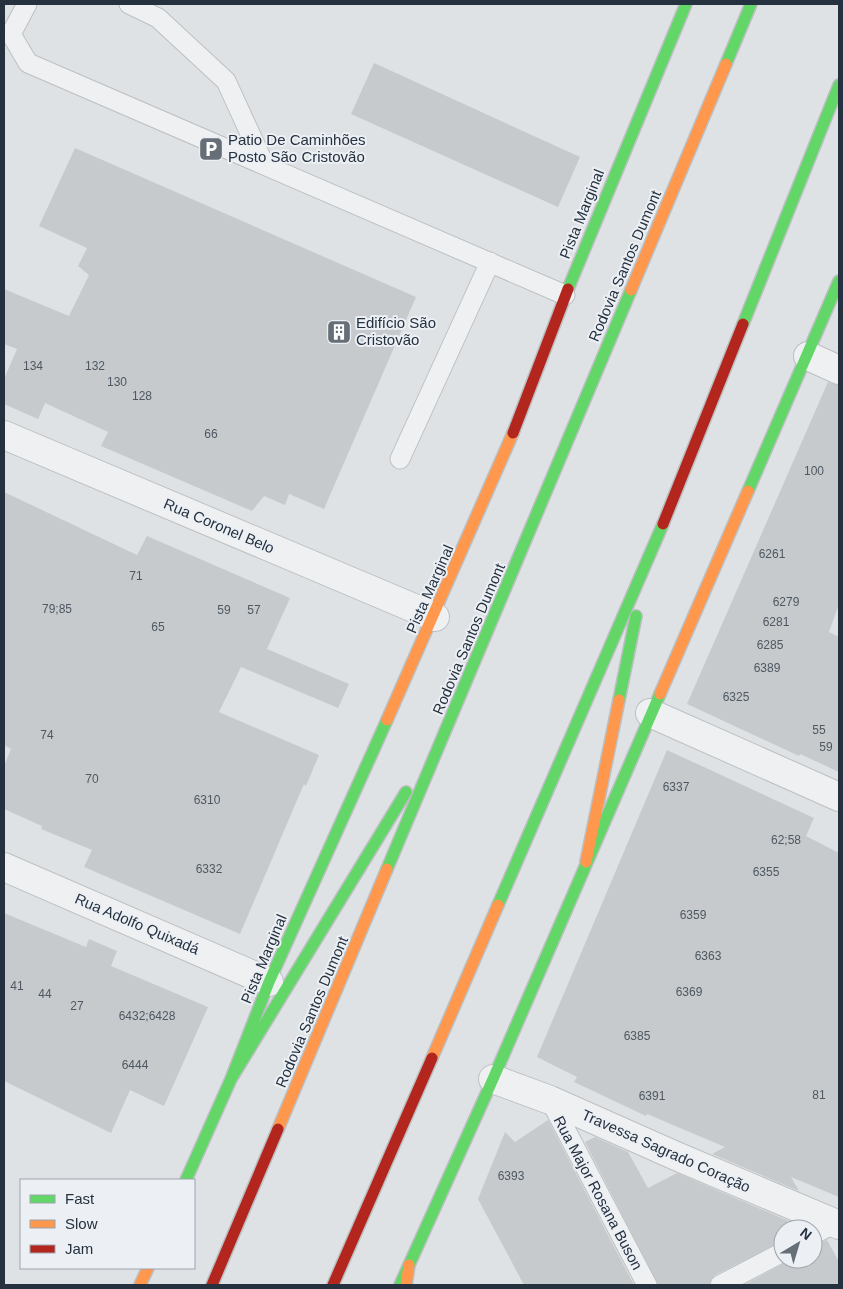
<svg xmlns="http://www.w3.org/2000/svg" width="843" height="1289" font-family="Arial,sans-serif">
	<rect width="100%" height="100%" fill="#dfe2e4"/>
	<!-- building -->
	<path fill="#c7cacc" d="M374,63L580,157L558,207L351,114Z
		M75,148L416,297L324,509L289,494L285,505L264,496L252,511L101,446L108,432L45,403L38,419L4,404V379L17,349L4,344V289L69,316L89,275L78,266L87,248L39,226Z
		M828,382L839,385V604L829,632L839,637V772L800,754L799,756L687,704Z
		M4,492L137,555L147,536L290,598L267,649L349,684L338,708L241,667L219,712L319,755L306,786L304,784L240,934L84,867L92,850L41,829L42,826L4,809V766L11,749L4,745Z
		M667,750L814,818L806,836L839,853V1197L791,1177L799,1191L712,1154L725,1147L647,1114L646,1116L574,1082L577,1077L537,1057Z
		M4,913L86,947L89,939L117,951L111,966L208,1007L164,1106L130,1090L111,1133L4,1081Z
		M548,1120L634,1285H524L478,1199L505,1132L515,1142Z
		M595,1137L628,1152L648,1188L677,1173L805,1228L783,1229V1241L715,1275L709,1285H658L585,1142Z
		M827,1240L839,1262V1285H744L792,1259H813V1246Z"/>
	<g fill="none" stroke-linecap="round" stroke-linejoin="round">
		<defs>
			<path id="lane" d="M27,4L11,34L28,63L565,295
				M129,4L158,18L226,81L264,164
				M400,459L490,262
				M550,1100L647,1285
				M813,1235L835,1223L838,1229
				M720,1285L783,1252"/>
			<path id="street" d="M808,356L839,370
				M4,435L435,617
				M650,713L839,797
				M4,867L269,982
				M493,1079L550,1100L676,1156L839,1225"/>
			<path id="fast" d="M726,64L751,4
				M568,289L686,4
				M743,324L839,85
				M748,491L839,281
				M619,700L636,616
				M387,869L631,290
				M498,905L663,524
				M231,1079L406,792
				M186,1180L231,1079L269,982L387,720
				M400,1285L493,1079L660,694"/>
			<path id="slow" d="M631,290L726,64
				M660,694L748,491
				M387,720L513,433
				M586,862L619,700
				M432,1058L498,905
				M278,1129L387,869
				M140,1285L148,1268
				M406,1285L409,1265"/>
			<path id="jam" d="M513,433L568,289
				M663,524L743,324
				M212,1285L278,1129
				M333,1285L432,1058"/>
		</defs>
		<!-- lane casing -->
		<use href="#lane" stroke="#bdc0c2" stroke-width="21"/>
		<!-- street casing -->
		<use href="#street" stroke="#bdc0c2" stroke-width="30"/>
		<!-- fast casing -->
		<use href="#fast" stroke="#bbbfc2" stroke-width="14"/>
		<!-- slow casing -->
		<use href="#slow" stroke="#bbbfc2" stroke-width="14"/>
		<!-- jam casing -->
		<use href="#jam" stroke="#bbbfc2" stroke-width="14"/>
		<!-- lane -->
		<use href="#lane" stroke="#eef0f1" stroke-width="19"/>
		<!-- street -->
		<use href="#street" stroke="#eef0f1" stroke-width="28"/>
		<!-- fast -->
		<use href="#fast" stroke="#63d668" stroke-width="11"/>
		<!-- slow -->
		<use href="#slow" stroke="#ff974d" stroke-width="11"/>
		<!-- jam -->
		<use href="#jam" stroke="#b3261e" stroke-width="11"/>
	</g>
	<!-- icons -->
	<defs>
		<symbol id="parking-square" viewBox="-11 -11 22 22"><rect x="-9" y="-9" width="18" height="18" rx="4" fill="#666f78" stroke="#ecf0f5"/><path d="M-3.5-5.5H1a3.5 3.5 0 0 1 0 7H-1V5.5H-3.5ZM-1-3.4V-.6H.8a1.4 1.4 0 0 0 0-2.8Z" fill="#fff"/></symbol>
		<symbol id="building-square" viewBox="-11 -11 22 22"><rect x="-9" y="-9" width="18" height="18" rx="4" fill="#666f78" stroke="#ecf0f5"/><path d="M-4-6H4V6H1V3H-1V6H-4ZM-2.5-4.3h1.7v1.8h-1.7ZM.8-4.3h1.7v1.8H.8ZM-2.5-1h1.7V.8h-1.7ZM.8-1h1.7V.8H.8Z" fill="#fff"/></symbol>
	</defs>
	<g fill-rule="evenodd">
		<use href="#parking-square" x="197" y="135" width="28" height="28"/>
		<use href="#building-square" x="325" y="318" width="28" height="28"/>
	</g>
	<g text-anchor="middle" stroke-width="4" stroke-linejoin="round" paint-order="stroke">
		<!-- number labels -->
		<g font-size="12" fill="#4e5862">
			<text x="33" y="370">134</text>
			<text x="95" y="370">132</text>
			<text x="117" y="386">130</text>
			<text x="142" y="400">128</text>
			<text x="211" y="438">66</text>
			<text x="814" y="475">100</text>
			<text x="772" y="558">6261</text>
			<text x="136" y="580">71</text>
			<text x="786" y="606">6279</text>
			<text x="57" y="613">79;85</text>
			<text x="224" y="614">59</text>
			<text x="254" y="614">57</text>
			<text x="776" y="626">6281</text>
			<text x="158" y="631">65</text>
			<text x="770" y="649">6285</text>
			<text x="767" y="672">6389</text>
			<text x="736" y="701">6325</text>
			<text x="819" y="734">55</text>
			<text x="47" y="739">74</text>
			<text x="826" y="751">59</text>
			<text x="92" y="783">70</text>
			<text x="676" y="791">6337</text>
			<text x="207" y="804">6310</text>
			<text x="786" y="844">62;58</text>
			<text x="209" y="873">6332</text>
			<text x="766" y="876">6355</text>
			<text x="693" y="919">6359</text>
			<text x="708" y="960">6363</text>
			<text x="17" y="990">41</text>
			<text x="689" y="996">6369</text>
			<text x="45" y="998">44</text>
			<text x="77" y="1010">27</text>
			<text x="147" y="1020">6432;6428</text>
			<text x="637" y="1040">6385</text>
			<text x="135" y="1069">6444</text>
			<text x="819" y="1099">81</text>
			<text x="652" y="1100">6391</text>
			<text x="511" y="1180">6393</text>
		</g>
		<!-- poi labels -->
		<g font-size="15" fill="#25313e" stroke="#ecf0f5" text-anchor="start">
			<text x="228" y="145">Patio De Caminhões<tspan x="228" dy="17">Posto São Cristovão</tspan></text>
			<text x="356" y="328">Edifício São<tspan x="356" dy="17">Cristovão</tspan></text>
		</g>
		<!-- street labels -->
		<g font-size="15" fill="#25313e" stroke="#ecf0f5">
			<text transform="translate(582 214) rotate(-68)" y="5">Pista Marginal</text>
			<text transform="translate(625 266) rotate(-67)" y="5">Rodovia Santos Dumont</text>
			<text transform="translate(219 526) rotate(23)" y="5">Rua Coronel Belo</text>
			<text transform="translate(430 589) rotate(-66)" y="5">Pista Marginal</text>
			<text transform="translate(469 639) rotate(-67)" y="5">Rodovia Santos Dumont</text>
			<text transform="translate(137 924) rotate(23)" y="5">Rua Adolfo Quixadá</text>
			<text transform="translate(264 959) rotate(-67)" y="5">Pista Marginal</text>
			<text transform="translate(312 1012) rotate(-67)" y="5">Rodovia Santos Dumont</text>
			<text transform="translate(666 1151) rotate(24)" y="5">Travessa Sagrado Coração</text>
			<text transform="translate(598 1193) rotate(62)" y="5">Rua Major Rosana Buson</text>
		</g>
	</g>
	<!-- border -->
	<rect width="843" height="1289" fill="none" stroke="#25313e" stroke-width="10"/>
	<!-- legend -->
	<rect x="20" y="1179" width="175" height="90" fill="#ecf0f5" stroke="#9ca4ac"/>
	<rect x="30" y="1195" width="25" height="8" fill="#63d668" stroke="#9ca4ac"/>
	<text x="65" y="1204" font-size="15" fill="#25313e">Fast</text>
	<rect x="30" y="1220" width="25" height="8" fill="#ff974d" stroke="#9ca4ac"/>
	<text x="65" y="1229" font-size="15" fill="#25313e">Slow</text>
	<rect x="30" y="1245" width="25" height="8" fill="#b3261e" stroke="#9ca4ac"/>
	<text x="65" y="1254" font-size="15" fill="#25313e">Jam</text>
	<!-- north arrow -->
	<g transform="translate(798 1244) rotate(38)"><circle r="24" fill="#ecf0f5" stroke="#9ca4ac"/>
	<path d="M0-4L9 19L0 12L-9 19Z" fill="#666f78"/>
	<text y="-8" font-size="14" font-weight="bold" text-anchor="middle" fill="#25313e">N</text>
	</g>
</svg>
